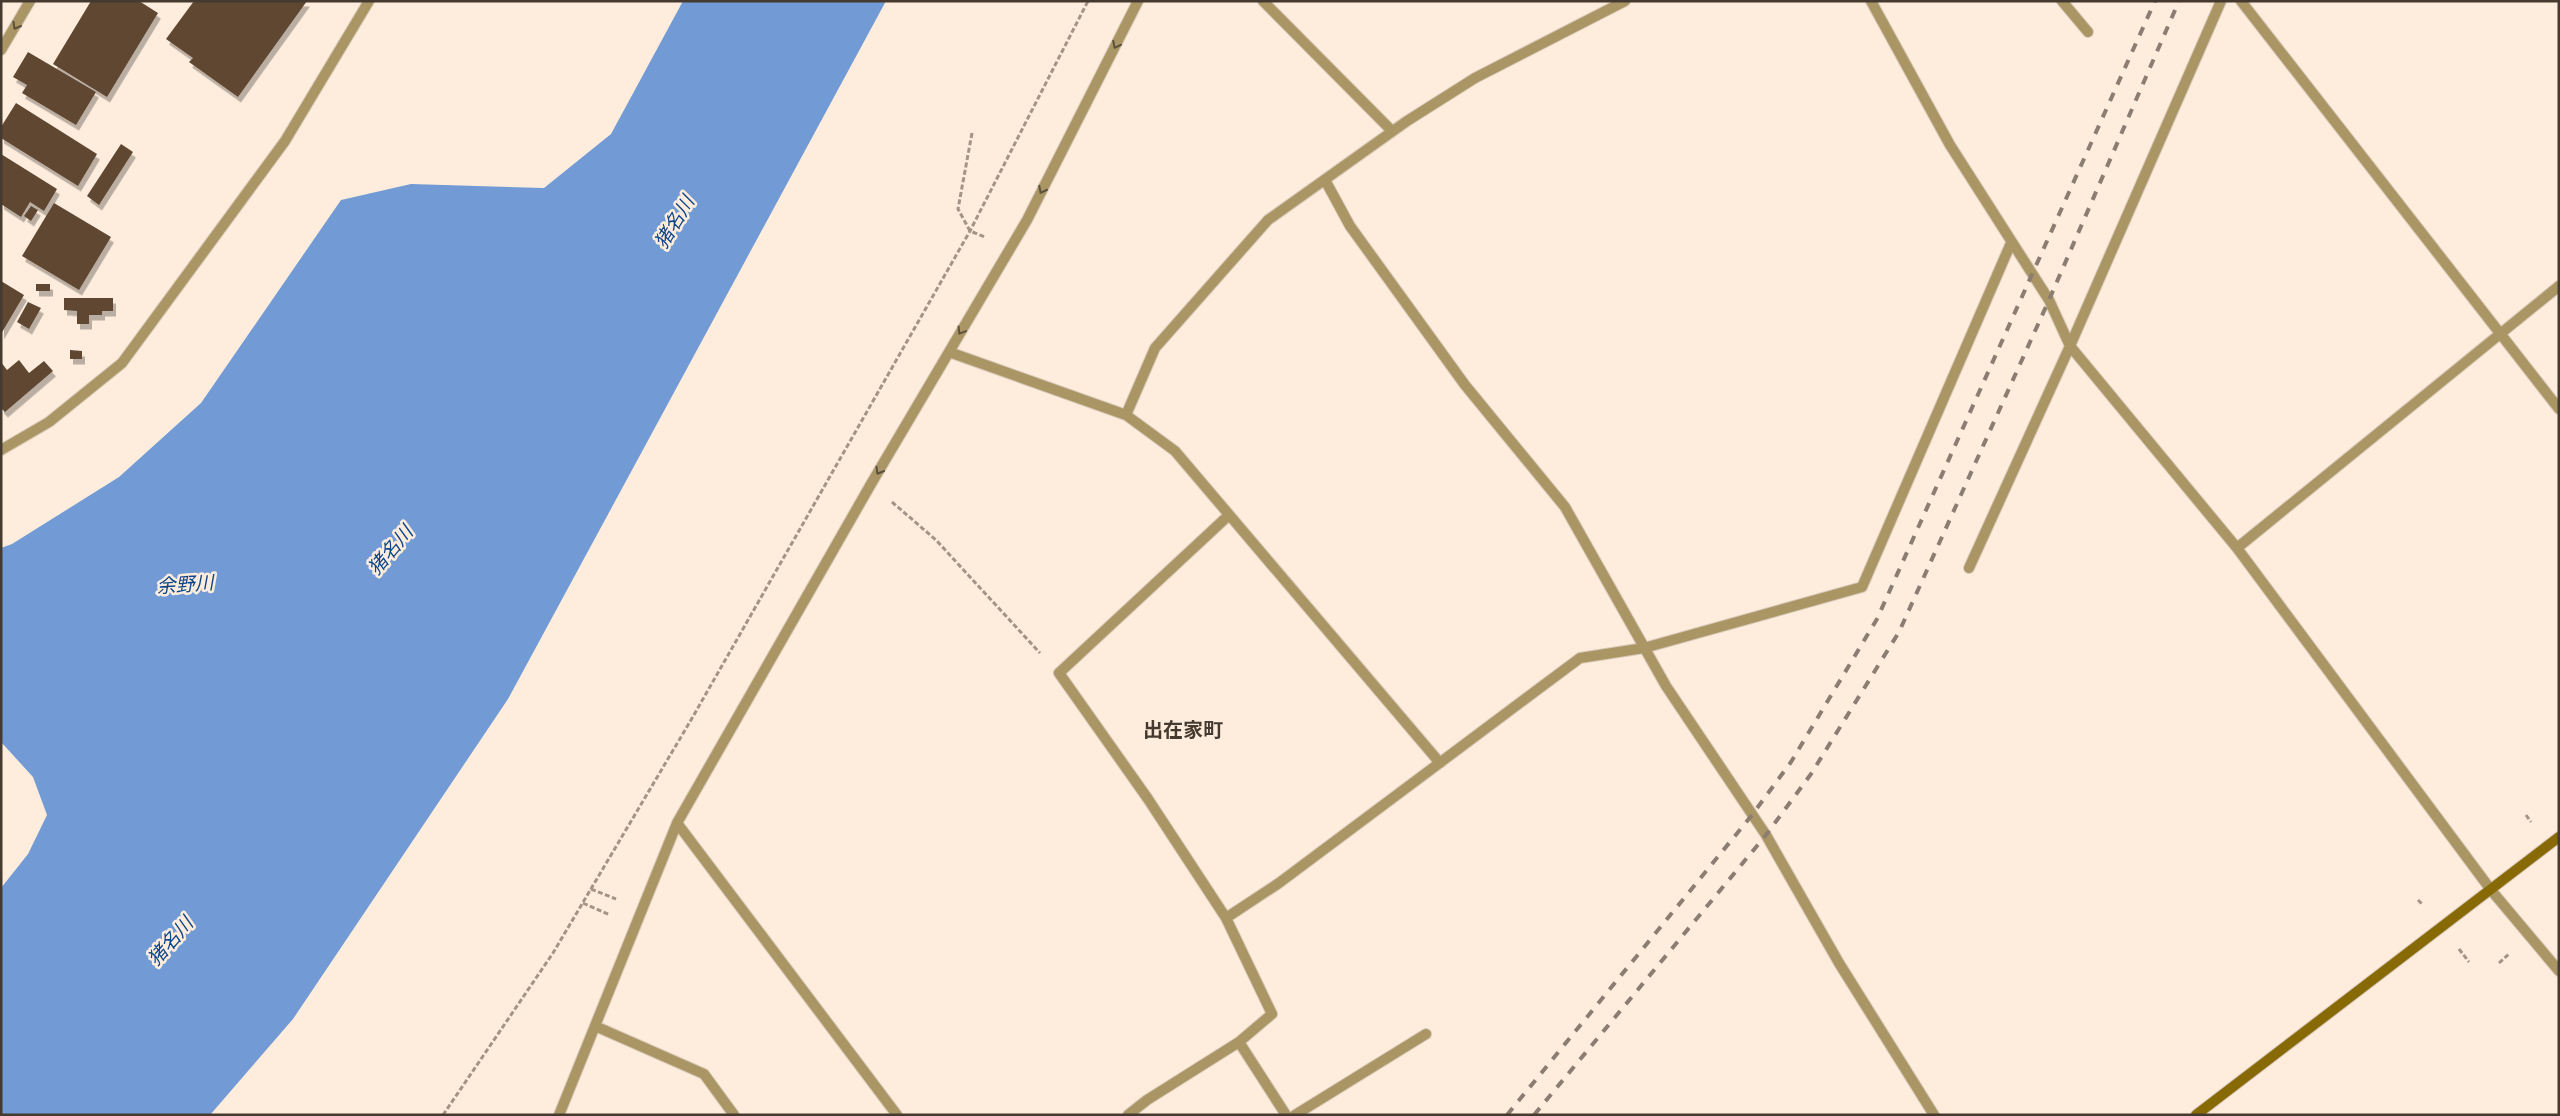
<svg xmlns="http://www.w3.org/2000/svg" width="2560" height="1116" font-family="'Zilla Slab','Noto Sans JP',serif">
	<defs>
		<filter id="shadow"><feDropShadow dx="3" dy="5.5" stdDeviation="0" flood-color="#0004"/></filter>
	</defs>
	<rect width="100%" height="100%" fill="#feeddd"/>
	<!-- water -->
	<path fill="#729bd6" d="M683,1H886L508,699L293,1019L210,1115H1V888L28,854L47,815L33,777L1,742V548L12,544L119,477L201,403L341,200L411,184L544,188L611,134Z"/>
	<!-- building -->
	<path fill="#5f4732" filter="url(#shadow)" d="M91,1H139L158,13L107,97L53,64Z
		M194,1H307L238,97L189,62L193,58L166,39Z
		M28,52L96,92L76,125L22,93L27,85L13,77Z
		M16,103L97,154L78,186L1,138V127Z
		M121,144L133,152L99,205L87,196Z
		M1,154L57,189L44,211L30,202L21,217L1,204Z
		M54,203L111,237L79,290L22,256Z
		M31,206L38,210L31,221L24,216Z
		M1,281L24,295L1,334Z
		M36,284H50V291H36Z
		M64,298H113V311H102V315H89V324H77V311L64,310Z
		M28,302L41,308L29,329L17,322Z
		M70,350L82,351V359H70Z
		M19,360L29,373L44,361L53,371L5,412L1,408V362L7,370Z"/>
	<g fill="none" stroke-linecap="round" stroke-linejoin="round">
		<defs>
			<path id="street" d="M1263,1L1392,131
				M1871,1L1950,145L2049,300L2070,346L2237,548L2491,890L2559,971
				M2062,1L2088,32
				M2241,1L2559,409
				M1,50L30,1
				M1325,180L1350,226L1465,385L1565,507L1666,686L1766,835L1839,963L1934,1115
				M949,352L1126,415
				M1,450L49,422L122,363L285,141L369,1
				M2237,548L2559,286
				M1969,568L2070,346L2221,1
				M1440,763L1175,451L1126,415L1155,348L1268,220L1407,121L1475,78L1625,1
				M677,823L897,1115
				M1226,918L1279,883L1580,658L1644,648L1862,587L2011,243
				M595,1026L704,1074L734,1115
				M1239,1042L1286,1115
				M559,1115L677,823L871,484L1027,220L1138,1
				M1128,1115L1147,1100L1239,1042L1272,1014L1226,918L1148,799L1059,673L1229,515
				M1295,1115L1426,1034"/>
			<path id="secondary" d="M2196,1115L2559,837"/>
		</defs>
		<!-- street casing -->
		<use href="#street" stroke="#d9c9ba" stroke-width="12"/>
		<!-- secondary casing -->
		<use href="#secondary" stroke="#d9c9ba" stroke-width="12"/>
		<!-- path -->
		<path stroke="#a29487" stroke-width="3" stroke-dasharray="5 2.5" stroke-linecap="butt" d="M972,133L958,209L970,231L985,237
			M892,502L936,540L1040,653
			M2526,815L2531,822
			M591,889L616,899
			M2418,900L2423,905
			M583,903L610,915
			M2459,949L2469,962
			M2499,963L2509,954
			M443,1115L553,953L691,720L970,231L1088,1"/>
		<!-- street -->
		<use href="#street" stroke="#aa9664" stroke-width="10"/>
		<!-- secondary -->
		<use href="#secondary" stroke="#876905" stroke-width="10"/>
		<!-- rail -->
		<path stroke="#8b7d71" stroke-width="4" stroke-dasharray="9 9" stroke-linecap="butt" d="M1507,1115L1752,815L1791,762L1877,619L2155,1
			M1534,1115L1766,835L1811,774L1899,632L2049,300L2179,1"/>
	</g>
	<!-- one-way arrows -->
	<defs><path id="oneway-chevron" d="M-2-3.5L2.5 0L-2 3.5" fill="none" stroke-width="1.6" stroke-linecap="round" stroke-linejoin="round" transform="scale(1.25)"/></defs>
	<g stroke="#5e513d">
		<use href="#oneway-chevron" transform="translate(16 26) rotate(120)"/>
		<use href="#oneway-chevron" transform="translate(1116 45) rotate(117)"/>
		<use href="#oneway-chevron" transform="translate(1042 190) rotate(117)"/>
		<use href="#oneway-chevron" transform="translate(961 331) rotate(121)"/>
		<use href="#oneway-chevron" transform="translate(879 471) rotate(120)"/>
	</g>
	<g text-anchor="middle" stroke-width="5" stroke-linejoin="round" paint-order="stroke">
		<!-- water labels -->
		<g font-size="19" font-style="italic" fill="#0e448a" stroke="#feeddd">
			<text transform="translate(674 222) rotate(-59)" y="7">猪名川</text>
			<text transform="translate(390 550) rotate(-50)" y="7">猪名川</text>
			<text transform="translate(185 584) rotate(-4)" y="7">余野川</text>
			<text transform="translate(170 941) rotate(-49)" y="7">猪名川</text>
		</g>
		<!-- quarter labels -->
		<g font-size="20" font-weight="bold" fill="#453a30" stroke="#feeddd">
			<text x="1183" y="737">出在家町</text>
		</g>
	</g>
	<!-- border -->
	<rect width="2560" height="1116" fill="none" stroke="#453a30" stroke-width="5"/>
</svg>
